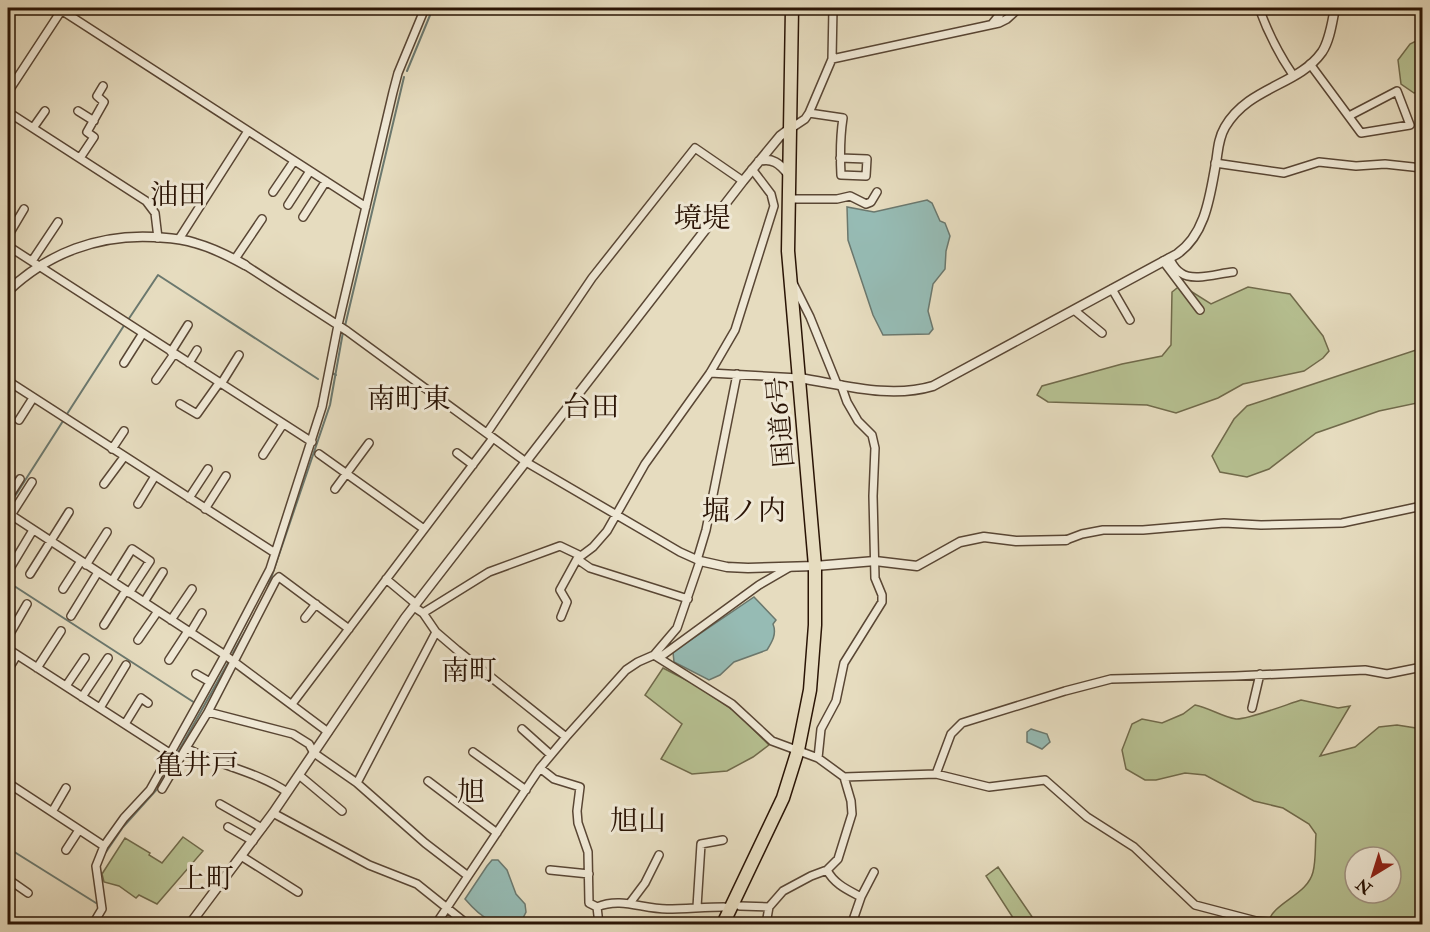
<svg xmlns="http://www.w3.org/2000/svg" width="1430" height="932" font-family="'IM FELL Double Pica','Noto Serif JP',serif">
	<rect width="100%" height="100%" fill="#e6dcbf"/>
	<filter id="stains"><feTurbulence type="fractalNoise" baseFrequency=".00333" numOctaves="4"/><feColorMatrix values="0 0 0 0 .2 0 0 0 0 .09 0 0 0 0 .02 0 0 0 .5 -.17"/></filter>
	<radialGradient id="worn" r=".72"><stop offset=".6" stop-color="#630" stop-opacity="0"/><stop offset="1" stop-color="#630" stop-opacity=".3"/></radialGradient>
	<!-- green -->
	<path fill="#b6c091" stroke="#706a4b" stroke-width="1.5" fill-rule="evenodd" d="M1422,38V91L1414,93L1401,84L1398,60L1410,44Z
		M1181,285L1211,304L1248,287L1290,294L1323,336L1329,351L1323,358L1304,371L1243,384L1218,398L1176,413L1147,405L1048,402L1037,395L1042,386L1122,364L1162,356L1171,345L1172,292Z
		M1422,348V402L1379,411L1316,433L1269,469L1247,477L1220,472L1212,456L1234,419L1247,406Z
		M663,668L694,684L737,713L769,745L753,757L727,771L692,774L661,759L682,724L645,695Z
		M1301,700L1338,708L1350,706L1320,756L1355,747L1379,727L1397,725L1422,729V924H1267C1274,901 1307,896 1313,872C1316,861 1315,846 1316,834L1309,824L1283,808L1254,801L1205,775L1185,773L1156,780H1145L1126,769L1122,750L1132,724L1142,719L1162,723L1183,714L1195,705C1210,708 1222,717 1236,719C1247,720 1288,704 1301,700ZM1355,857H1391V893H1355Z
		M183,837L203,851L157,904L139,895L136,898L119,886L104,882L102,874L125,838L150,853L149,855L162,863Z
		M998,867L1037,924H1017L986,876Z"/>
	<!-- water -->
	<path fill="#96bbb4" stroke="#6b786e" stroke-width="1.5" d="M927,200L932,203L940,221L945,223L950,236L946,251L945,269L933,284L928,311L933,329L929,334L883,335L873,315L848,240L847,207L874,212Z
		M754,597L776,620L773,624C777,634 772,642 767,650L734,662L720,675L709,680L674,662L673,652Z
		M1031,729L1047,734L1050,742L1042,749L1027,742V732Z
		M492,860H498L507,870L516,894L525,904L526,912L520,924C493,925 483,920 465,899L487,866Z"/>
	<g fill="none" stroke-linecap="round" stroke-linejoin="round">
		<!-- stream -->
		<path stroke="#6b786e" stroke-width="2" d="M407,71L433,8
			M128,320L158,275L318,379
			M345,326L404,77
			M330,385L332,373L336,375
			M67,414L125,324
			M8,507L63,421
			M8,582L195,703
			M267,590L330,405L343,332
			M233,653L262,601
			M8,848L96,903
			M106,852L123,827L158,788L228,663"/>
		<defs>
			<path id="minor" d="M1259,8C1268,33 1278,53 1293,75
				M61,10L366,207
				M992,24L1005,8
				M832,59L999,23L1007,19L1019,8
				M1310,64L1361,133L1410,125L1397,91L1349,116
				M8,92L63,8
				M78,111L94,121
				M8,112L146,201L155,213L158,238
				M809,113L843,118C840,137 840,155 841,175L866,176L867,159L840,158
				M33,128L45,111
				M790,129L805,119L809,113L832,59L833,8
				M80,158L94,137L87,132L104,102L97,96L103,86
				M1215,163L1284,173L1319,162L1356,166L1385,164L1422,168
				M273,192L294,161
				M788,199H837L850,196L866,204L871,202L877,192
				M288,205L310,171
				M303,217L326,181
				M8,236L24,209
				M179,239L248,131
				M8,246L312,442
				M1169,258C1172,263 1175,270 1181,273C1193,282 1219,273 1233,272
				M235,259L262,219
				M32,261L58,222
				M1163,261L1200,310
				M245,265L347,331L526,462L680,552L700,561L677,628L654,655
				M794,285L810,317L837,384
				M1112,289L1130,320
				M1074,310L1102,333
				M8,333L9,332
				M171,352L188,325
				M124,363L143,333
				M189,363L197,350
				M710,373L799,378
				M156,380L174,354
				M8,381L275,553
				M221,384L239,355
				M180,404L197,414L219,383
				M19,420L33,398
				M487,433L592,278L695,148L743,181
				M112,449L124,431
				M457,453L473,465
				M319,454L424,529
				M263,455L283,424
				M104,484L124,457
				M335,489L369,443
				M8,498L20,479
				M189,498L208,469
				M138,504L155,476
				M205,509L226,476
				M8,513L225,655L328,732
				M11,515L32,482
				M1066,540L1082,534L1103,530H1143L1224,523L1261,525L1342,523L1422,506
				M581,556L577,559L590,568L688,599
				M697,560L706,530L737,374
				M86,565L107,532
				M9,570L33,530
				M30,574L69,512
				M386,579L416,604
				M112,581L132,549L150,561L129,593
				M63,589L81,561
				M144,602L163,572
				M414,607L423,613L436,632L457,650L566,737
				M423,613L489,572L560,546L581,556L593,547L607,531L645,464L710,373L735,330L774,206L771,194L752,169
				M71,616L98,572
				M561,617L567,602L560,590L577,559
				M305,618L316,604
				M171,620L192,589
				M104,625L126,590
				M349,629L279,577L276,580L208,712L293,734L309,744L314,753L357,783L425,843L468,876
				M190,633L202,613
				M8,637L27,604
				M138,640L158,611
				M8,649L171,754
				M654,655L732,704L772,741L818,758L844,777L851,801L852,814L838,859L827,870L811,876L783,891L769,907L766,924
				M169,660L188,631
				M37,668L61,631
				M8,670L17,655
				M196,674L210,682
				M66,686L85,658
				M82,697L108,658
				M292,704L493,438
				M100,708L126,665
				M1252,708L1260,674
				M208,712L186,748C219,766 256,771 287,792
				M125,724L141,698L148,703
				M522,729L551,755
				M8,742L10,737
				M473,752L526,790
				M818,758L821,729L836,701L844,663L882,602V595L875,578L873,496L875,448L872,435L858,421L847,402L841,385
				M540,768L554,779L580,787L577,811L578,823L588,852L589,903L597,907L599,924
				M936,774L951,734L962,723L1065,691L1111,679L1235,676L1365,670L1387,674L1422,667
				M299,775L342,811
				M844,777L936,774L989,787L1045,780L1087,817L1134,847L1195,905L1256,921L1291,924
				M428,781L497,833
				M8,783L104,846
				M357,783L436,632
				M162,789L186,748
				M220,804L262,828
				M52,812L66,788
				M273,813L369,865L417,884L467,924
				M228,827L253,841
				M66,850L79,830
				M241,856L298,892
				M550,870L589,874
				M827,870C834,884 848,890 861,897L874,872
				M8,879L28,893
				M630,903L645,883L659,855
				M740,906L769,907
				M597,907C621,897 642,909 667,909C686,909 705,907 724,907
				M697,907L701,844L723,840
				M8,920L14,924
				M852,923L861,897
				M93,924L102,909L96,866L104,846L124,818L150,790L225,655L270,569L322,407L338,325L393,92L398,73L425,8
				M436,924L540,768L566,737L626,670L638,662L654,655H663L759,585L790,567"/>
			<path id="tertiary" d="M759,161C772,157 780,164 788,174
				M8,291C48,253 99,234 154,237C168,238 181,238 195,243C213,248 229,256 245,265
				M799,378C844,385 890,399 933,386L1177,254C1206,234 1210,195 1216,163C1218,151 1218,139 1225,127C1249,86 1298,86 1322,52C1330,40 1332,22 1335,8
				M700,561L727,567L748,568L815,566L875,561L917,566L960,542L984,537L1016,541L1066,540
				M190,924L273,813L405,618L743,181L780,136L788,130"/>
			<path id="trunk" d="M723,924L783,798L798,750L810,690L815,625V566L788,251L792,8"/>
		</defs>
		<!-- minor casing -->
		<use href="#minor" stroke="#594634" stroke-width="10"/>
		<!-- tertiary casing -->
		<use href="#tertiary" stroke="#594634" stroke-width="11"/>
		<!-- trunk casing -->
		<use href="#trunk" stroke="#2a1405" stroke-width="15"/>
		<!-- minor -->
		<use href="#minor" stroke="#efe8d5" stroke-width="7"/>
		<!-- tertiary -->
		<use href="#tertiary" stroke="#efe8d5" stroke-width="8"/>
		<!-- trunk -->
		<use href="#trunk" stroke="#e6dcbf" stroke-width="12"/>
	</g>
	<g text-anchor="middle" stroke-width="6" stroke-linejoin="round" paint-order="stroke">
		<!-- street labels -->
		<g font-size="26" fill="#2a1405" stroke="#efe8d5">
			<text transform="translate(780 422) rotate(-95)" y="9">国道6号</text>
		</g>
		<!-- quarter labels -->
		<g font-size="28" fill="#2a1405" stroke="#efe8d5">
			<text x="178" y="204">油田</text>
			<text x="702" y="227">境堤</text>
			<text x="409" y="408">南町東</text>
			<text x="591" y="416">台田</text>
			<text x="744" y="520">堀ノ内</text>
			<text x="469" y="680">南町</text>
			<text x="197" y="774">亀井戸</text>
			<text x="471" y="801">旭</text>
			<text x="638" y="830">旭山</text>
			<text x="206" y="888">上町</text>
		</g>
	</g>
	<!-- margin -->
	<rect width="1430" height="932" fill="none" stroke="#e6dcbf" stroke-width="30"/>
	<rect x="9" y="9" width="1412" height="914" fill="none" stroke="#2a1405" stroke-width="3"/>
	<rect x="15" y="15" width="1400" height="902" fill="none" stroke="#2a1405" stroke-width="1.5"/>
	<!-- north arrow -->
	<g transform="translate(1373 875) rotate(218)"><circle r="28" fill="#efe8d5" stroke="#a09382" stroke-width="1.5"/>
	<path d="M0-4.5L10 22L0 15L-10 22Z" fill="#8f2418"/>
	<text y="-9" font-size="16" font-weight="bold" text-anchor="middle" fill="#2a1405">N</text>
	</g>
	<rect width="100%" height="100%" filter="url(#stains)"/>
	<rect width="100%" height="100%" fill="url(#worn)"/>
</svg>
